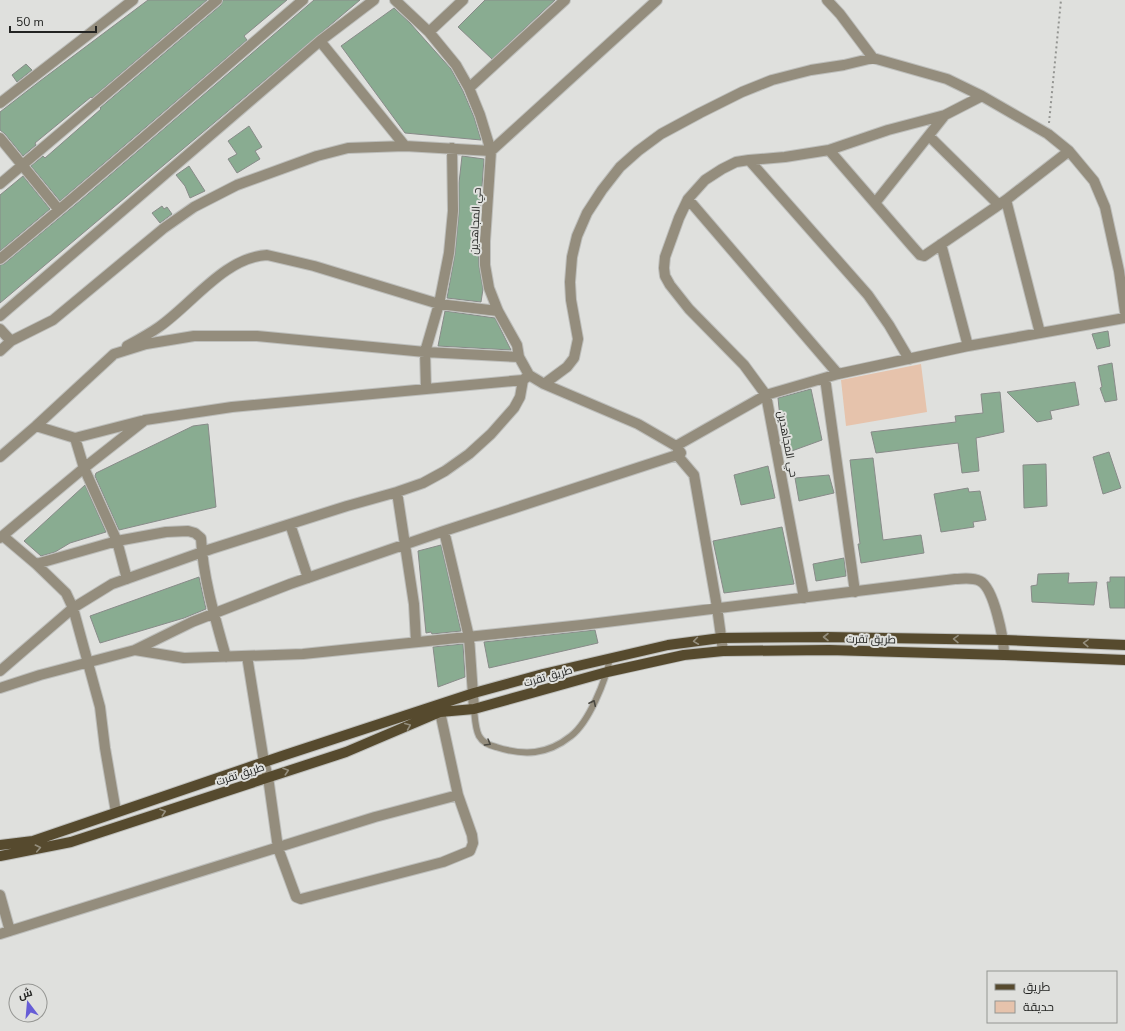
<svg xmlns="http://www.w3.org/2000/svg" width="1125" height="1031" font-family="'Nunito Sans',Cairo,sans-serif">
	<rect width="100%" height="100%" fill="#dfe0dd"/>
	<!-- green -->
	<path fill="#e6c3ac" d="M921,364L927,412L846,426L841,380Z"/>
	<!-- building -->
	<path fill="#89ac91" stroke="#888b89" d="M148,0H207L92,98L91,97L35,143L36,145L23,156L5,134L0,130V112L40,81Z
		M223,0H287L244,36L247,40L60,201L31,166L43,156L45,158L101,109L100,108L221,5Z
		M314,0H360L0,303V265L4,264L81,200Z
		M485,0H555L492,59L458,27Z
		M394,8L410,23L451,69L463,91L474,117L481,140L405,133L341,46Z
		M26,64L32,70L17,82L12,75Z
		M249,126L262,147L255,151L260,159L237,173L228,159L237,154L228,141Z
		M462,156L484,159L478,241L479,266L483,289L481,302L447,298L455,254L459,212V183Z
		M189,166L205,191L190,198L185,186L176,175Z
		M23,176L50,209L0,251V195Z
		M162,206L164,209L167,207L172,214L160,223L152,213Z
		M445,311L495,318L511,350L438,346Z
		M1108,331L1110,346L1097,349L1092,334Z
		M1112,363L1117,400L1105,402L1100,388L1102,387L1098,366Z
		M1075,382L1079,405L1050,411L1052,419L1037,422L1007,392Z
		M811,389L822,440L789,452L780,418L778,398Z
		M1000,392L1004,432L976,438L979,471L962,473L958,443L876,453L871,432L956,422L955,416L983,413L981,394Z
		M208,424L216,507L119,530L95,476L96,473L193,426Z
		M1109,452L1121,488L1103,494L1093,457Z
		M873,458L883,540L921,535L924,553L861,563L858,544H860L850,460Z
		M1046,464L1047,506L1024,508L1023,465Z
		M768,466L775,498L741,505L734,475Z
		M829,475L834,493L799,501L795,478Z
		M85,485L106,532L70,543L55,552L41,556L24,541Z
		M968,488L969,492L980,491L986,520L973,522L974,527L941,532L934,494Z
		M782,527L794,584L724,593L713,541Z
		M441,545L461,631L432,634L431,632L426,633L418,551Z
		M844,558L846,576L816,581L813,564Z
		M1069,573L1068,583L1097,582L1094,605L1032,602L1031,586L1037,585L1038,574Z
		M199,577L206,609L184,618L100,643L90,616Z
		M1110,577H1125V608H1110L1107,582H1110Z
		M595,630L598,643L489,668L484,642Z
		M463,644L465,677L438,687L433,647Z"/>
	<g fill="none" stroke-linecap="round" stroke-linejoin="round">
		<defs>
			<path id="service" d="M474,709C475,718 475,728 479,736C483,743 489,745 496,747C524,756 547,755 571,736C589,722 606,680 610,658"/>
			<path id="minor" d="M395,0L429,32L456,65L469,88L480,115L491,151L485,241V265L489,288L498,311L517,345L519,357L529,375L544,384L638,424L676,446L681,453L677,455
				M827,0L840,14L873,58
				M429,32L463,0
				M320,41L405,146
				M469,88L565,0
				M0,103L133,0
				M929,136L999,205
				M0,138L59,210
				M829,150L912,246L920,255L924,256L1006,200L1069,151
				M749,160L868,295L889,325L909,359
				M0,184L217,0
				M688,199L838,374
				M1006,200L1040,333
				M875,203L945,115
				M941,244L968,346
				M0,259C103,175 202,86 303,0
				M0,316L320,41L374,0
				M0,329L11,341
				M127,346C138,340 149,334 159,327C192,304 225,257 267,255L314,266L439,304L498,311
				M0,351L11,341L53,320L164,228L194,207L237,185L317,156L348,148L405,146L491,151L657,0
				M825,378L855,592
				M544,384L567,367L574,358L578,339L571,300L570,282L572,257L577,236L587,213L602,190L620,167L638,151L661,134L700,113L742,92L772,80L811,70L844,65L873,58L947,79L982,96L1048,134L1069,151L1094,181L1105,207L1119,271L1125,312
				M426,389L425,352L439,304L449,253L453,211L452,148
				M36,426L75,438L141,421
				M75,438L84,468L117,541L127,579
				M676,446L766,395L838,374L968,346L1125,318
				M677,455L694,475L717,607L723,651
				M0,457L36,426L114,354L146,344L194,336H257L425,352L519,357
				M397,492L414,604L416,641
				M290,524L308,578
				M444,531L469,637L474,709
				M3,536L36,564L66,593L73,608L100,707L105,748L116,812
				M0,538L84,468L145,420L232,407L523,380L528,376
				M36,564L117,541L166,532L188,531L195,533L201,538C203,578 215,618 226,657
				M804,598L766,395L744,365L689,309L670,285L665,276L664,268L665,257L679,218L688,199L705,180L722,169L736,162L749,160L785,157L829,150L888,130L945,115L982,96
				M135,650L184,658L303,654L582,625L955,579C963,579 972,577 980,581C994,588 1004,639 1004,655
				M247,656L264,762L268,777L278,848L296,897L301,899L443,862L470,851L473,843L472,835L458,795
				M0,671L73,608L112,584L211,549L347,506L397,492L423,483L445,471L469,454L491,434L514,408L520,397L523,380
				M0,688L40,675L135,650L192,622L290,584L444,531L677,455
				M0,895L10,931
				M0,934L375,817L458,795L440,712"/>
			<path id="primary" d="M0,845L33,841L285,755L474,693L543,674L668,645L721,638L827,637L1004,640L1125,645
				M0,856L71,842L346,752L440,712L474,709L607,672L684,655L723,651L829,650L1004,655L1125,660"/>
		</defs>
		<!-- service casing -->
		<use href="#service" stroke="#bdbebb" stroke-width="8"/>
		<!-- minor casing -->
		<use href="#minor" stroke="#bdbebb" stroke-width="12"/>
		<!-- primary casing -->
		<use href="#primary" stroke="#bdbebb" stroke-width="12"/>
		<!-- path -->
		<path stroke="#949592" stroke-width="2" stroke-dasharray="2 3" stroke-linecap="butt" d="M1049,123L1061,0"/>
		<!-- service -->
		<use href="#service" stroke="#948d7d" stroke-width="6"/>
		<!-- minor -->
		<use href="#minor" stroke="#948d7d" stroke-width="10"/>
		<!-- primary -->
		<use href="#primary" stroke="#564a2e" stroke-width="10"/>
	</g>
	<!-- one-way arrows -->
	<defs><path id="oneway-chevron" d="M-2-3.5L2.5 0L-2 3.5" fill="none" stroke-width="1.6" stroke-linecap="round" stroke-linejoin="round"/></defs>
	<g stroke="#948e7d">
		<use href="#oneway-chevron" transform="translate(826 637) rotate(-180)"/>
		<use href="#oneway-chevron" transform="translate(956 639) rotate(-179)"/>
		<use href="#oneway-chevron" transform="translate(696 641) rotate(172)"/>
		<use href="#oneway-chevron" transform="translate(1086 643) rotate(-178)"/>
		<use href="#oneway-chevron" transform="translate(408 726) rotate(-23)"/>
		<use href="#oneway-chevron" transform="translate(286 771) rotate(-18)"/>
		<use href="#oneway-chevron" transform="translate(163 812) rotate(-18)"/>
		<use href="#oneway-chevron" transform="translate(38 848) rotate(-12)"/>
	</g>
	<g stroke="#4b4942">
		<use href="#oneway-chevron" transform="translate(593 703) rotate(-65)"/>
		<use href="#oneway-chevron" transform="translate(488 743) rotate(30)"/>
	</g>
	<g text-anchor="middle" stroke-width="4" stroke-linejoin="round" paint-order="stroke">
		<!-- street labels -->
		<g font-size="11" fill="#232422" stroke="#dfe0dd">
			<text transform="translate(475 221) rotate(-87)" y="4">حي المجاهدين</text>
			<text transform="translate(788 444) rotate(79)" y="4">حي المجاهدين</text>
			<text transform="translate(871 639) rotate(1)" y="4">طريق تقرت</text>
			<text transform="translate(548 676) rotate(-16)" y="4">طريق تقرت</text>
			<text transform="translate(240 774) rotate(-18)" y="4">طريق تقرت</text>
		</g>
	</g>
	<!-- legend -->
	<rect x="987" y="971" width="130" height="52" fill="#dfe0dd" stroke="#949592"/>
	<rect x="995" y="984" width="20" height="6" fill="#564a2e" stroke="#949592"/>
	<text x="1023" y="991" font-size="12" fill="#232422">طريق</text>
	<rect x="995" y="1001" width="20" height="12" fill="#e6c3ac" stroke="#949592"/>
	<text x="1023" y="1011" font-size="12" fill="#232422">حديقة</text>
	<!-- north arrow -->
	<g transform="translate(28 1003) rotate(344)"><circle r="19" fill="#dfe0dd" stroke="#949592"/>
	<path d="M0-3L7 15L0 10L-7 15Z" fill="#665dd6"/>
	<text y="-6" font-size="11" font-weight="bold" text-anchor="middle" fill="#232422">ش</text>
	</g>
	<!-- scale -->
	<path d="M10 26v6h86v-6" fill="none" stroke="#232422" stroke-width="2"/>
	<text x="16" y="26" font-size="12" fill="#232422" stroke="#dfe0dd" stroke-width="3" paint-order="stroke">50 m</text>
</svg>
